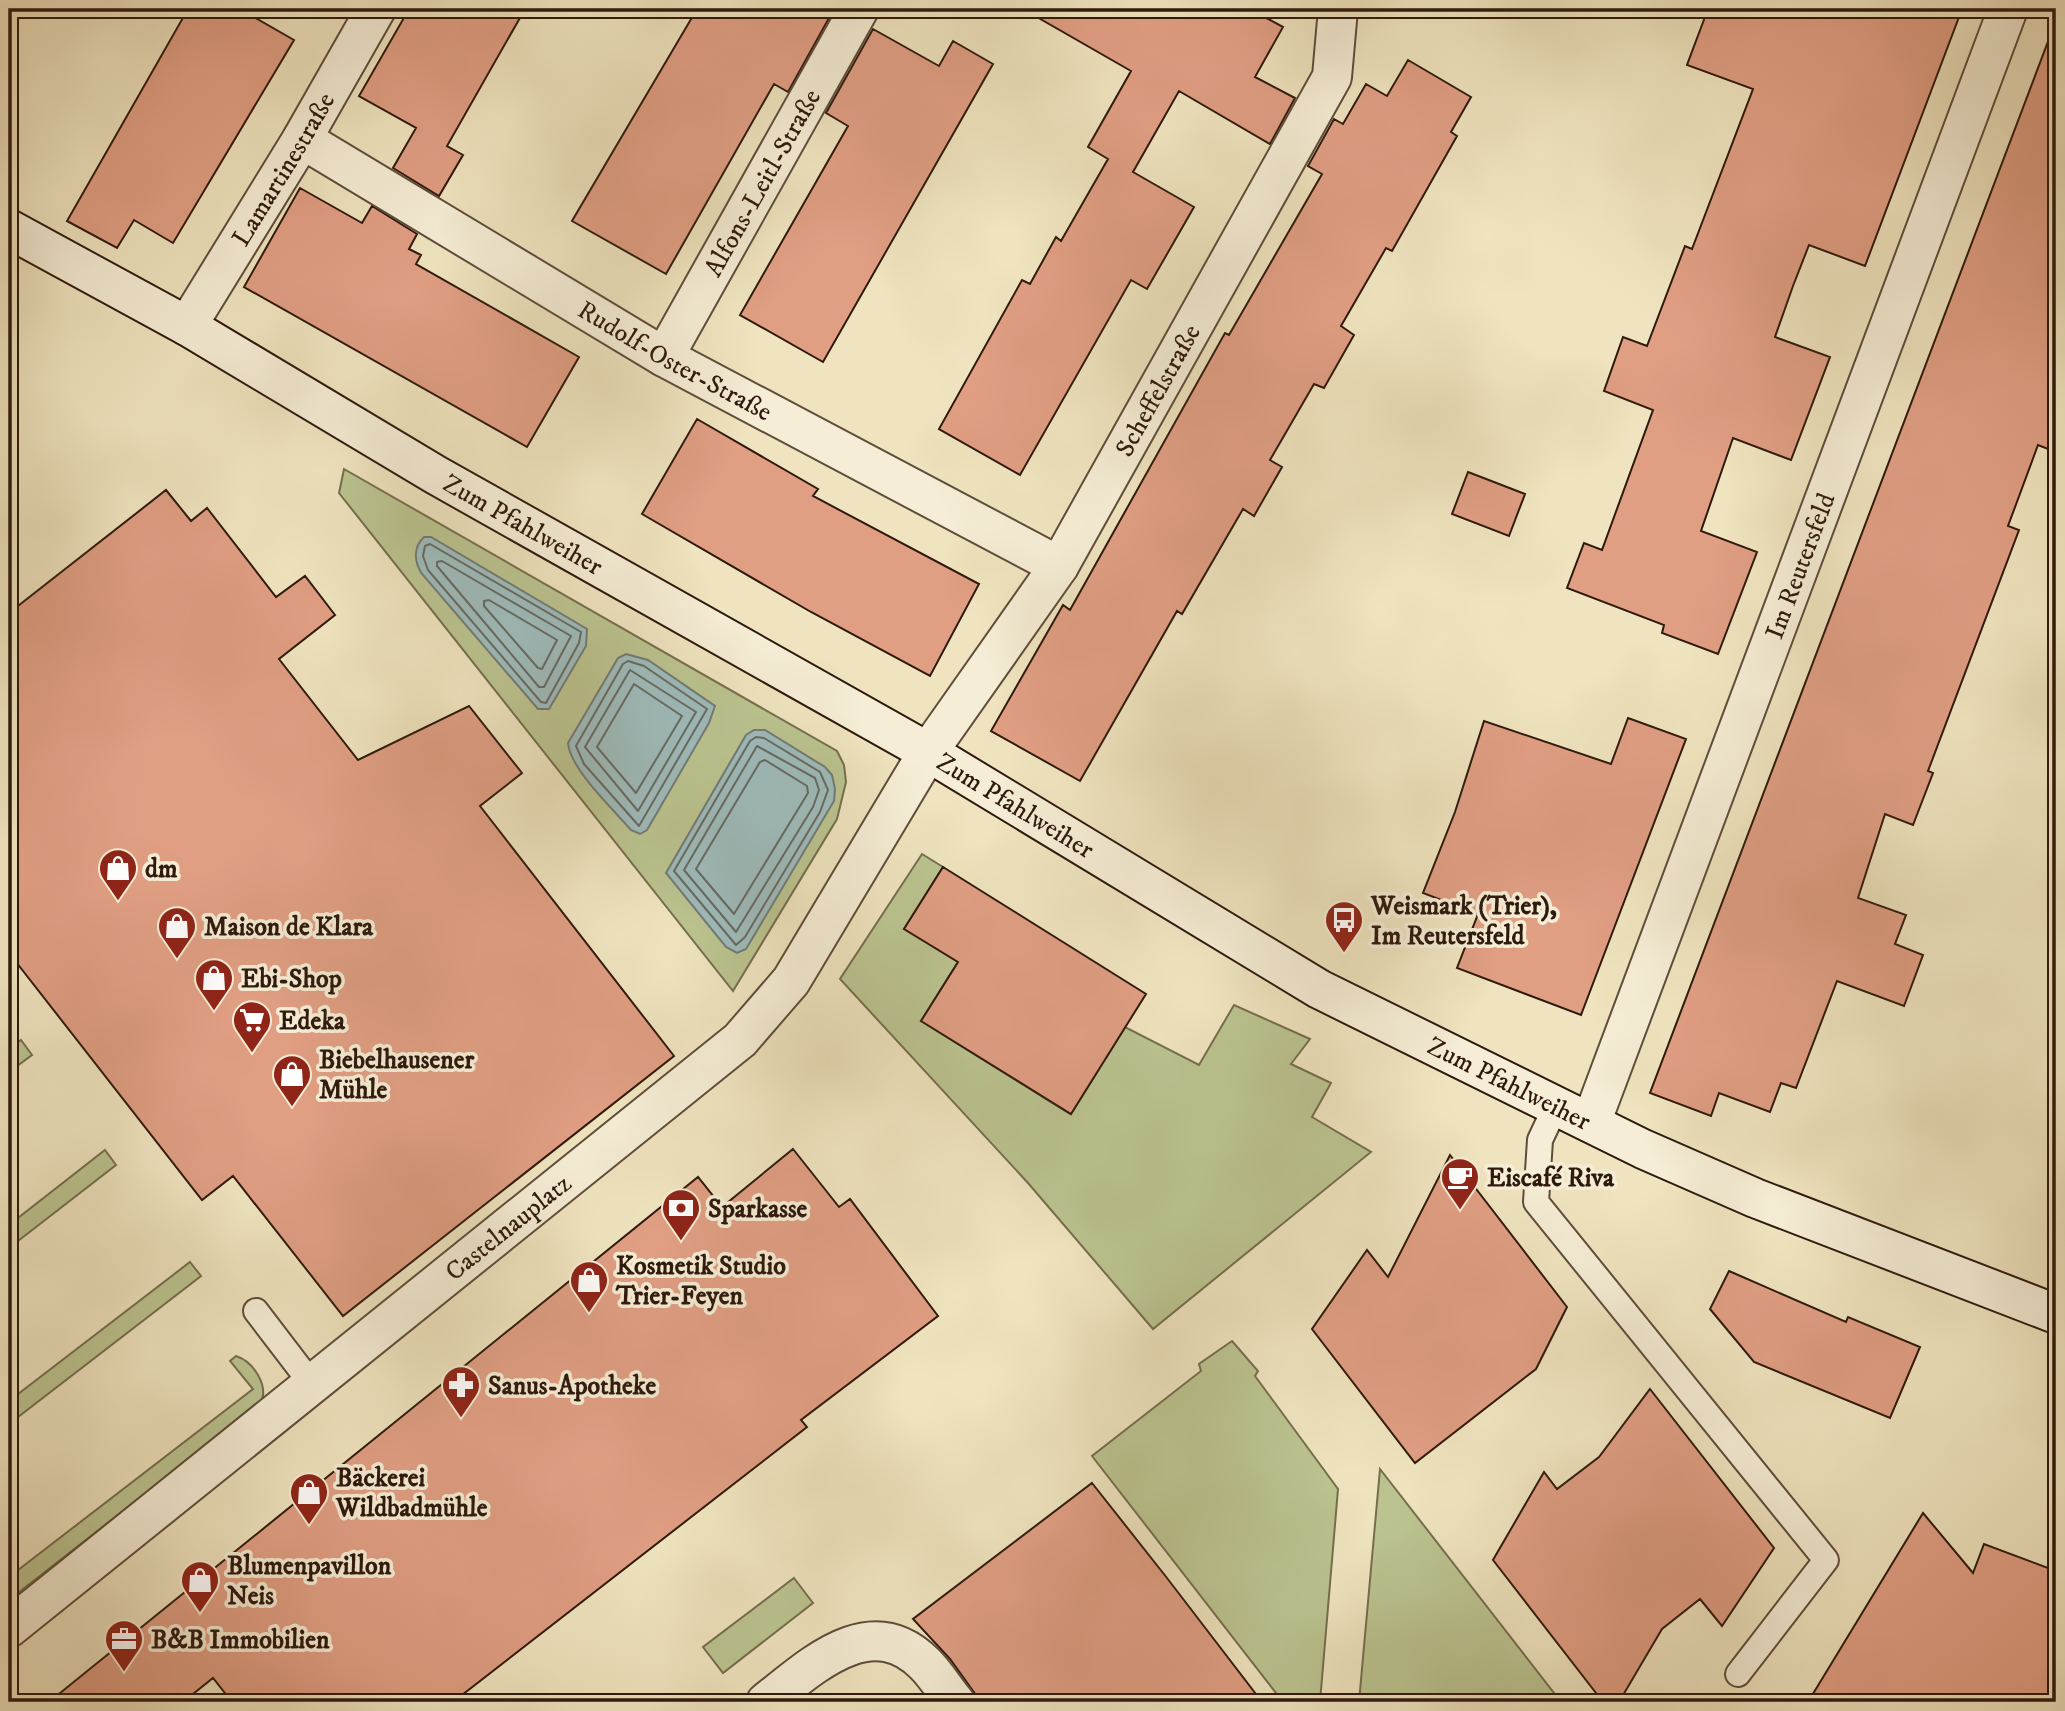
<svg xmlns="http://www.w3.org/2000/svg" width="2065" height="1711" font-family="'IM FELL DW Pica',serif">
	<rect width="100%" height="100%" fill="#efe4bf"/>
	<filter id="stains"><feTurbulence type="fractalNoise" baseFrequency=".00286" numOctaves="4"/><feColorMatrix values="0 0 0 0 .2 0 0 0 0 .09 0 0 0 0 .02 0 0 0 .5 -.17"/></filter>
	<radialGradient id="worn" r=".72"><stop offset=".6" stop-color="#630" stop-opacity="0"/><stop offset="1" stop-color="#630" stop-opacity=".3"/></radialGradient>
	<!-- green -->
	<path fill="#bbc490" stroke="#756e4e" stroke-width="2" d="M344,469L837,751L844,765L846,782L837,819L733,991L339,493Z
		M922,854L943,867L904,929L958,962L921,1021L1070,1114L1125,1027L1199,1065L1234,1005L1310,1039L1291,1064L1331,1083L1312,1117L1371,1152L1153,1329L1028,1183L840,979Z
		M21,1040L32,1055L9,1072V1049Z
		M105,1150L116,1165L9,1248V1225Z
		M190,1262L201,1276L9,1424V1401Z
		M1232,1341L1258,1371L1255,1376L1338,1489L1320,1702H1283L1092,1456L1201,1371L1199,1364Z
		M236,1356C254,1362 270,1387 260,1404L9,1600V1577L253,1389L230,1361Z
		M1380,1469L1561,1702H1359Z
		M794,1578L813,1603L723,1673L703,1647Z"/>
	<!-- water -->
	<path fill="#9ebcbc" stroke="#727b76" stroke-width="2" d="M424,537H431L587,629L586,646L549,709H538L422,574C414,562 413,547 424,537Z
		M626,654L648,660L715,706L709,723L647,830L640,834L631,830C613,809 570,769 568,743L618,658Z
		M754,730H765L825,767L832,775L835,789L834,801L746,949L737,953L726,947L666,873L746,735Z"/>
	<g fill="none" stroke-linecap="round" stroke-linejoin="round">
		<!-- shore -->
		<path stroke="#666a64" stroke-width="2" d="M430,544L581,632L579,643L546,703L541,702L428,570L423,556L425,546Z
			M442,561L571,636L544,687H539L437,566V562Z
			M489,600L557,640L542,669L538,668L484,606V601Z
			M628,661L644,666L707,709L639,826L584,764L576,746L623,664Z
			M630,670L696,712L638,811L585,747Z
			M634,684L682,716L636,793L597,747Z
			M756,737L764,738L820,772L828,790L820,812L745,937L736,945L674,871L750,741Z
			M757,746L815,778L819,790L813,807L736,932L684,870Z
			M765,760L807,786L808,793L734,914L696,869L760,762Z"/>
	</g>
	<!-- building -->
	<path fill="#e09e83" stroke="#2f190d" stroke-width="2" d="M188,9H240L294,40L173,243L134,220L117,248L67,221Z
		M409,9H525L447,146L463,155L439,196L393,168L416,128L359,96Z
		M697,9H834L788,92L774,84L666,274L572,221Z
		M1023,9H1250L1283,27L1255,77L1295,98L1270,144L1179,91L1133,172L1194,207L1147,289L1131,280L1020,475L939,429L1022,280L1030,284L1056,237L1061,241L1108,159L1088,147L1131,71Z
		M1708,9H1962L1865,266L1809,245L1793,286L1775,337L1830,357L1791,460L1733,438L1701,531L1757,552L1718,654L1662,633L1664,625L1567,588L1584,543L1602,550L1653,410L1604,391L1623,337L1647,346L1685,246L1692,249L1753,89L1687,65Z
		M873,29L939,66L953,41L993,64L823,362L740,315L848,126L826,113Z
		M2052,31L2056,32V452L2038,445L2008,526L2019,530L1928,771L1933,773L1913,825L1885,814L1858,898L1906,915L1895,944L1923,955L1904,1006L1837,981L1796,1088L1781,1083L1770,1112L1719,1093L1711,1116L1650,1093Z
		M1408,60L1471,97L1451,132L1457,136L1392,251L1386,248L1341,326L1354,335L1324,388L1314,384L1270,460L1282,467L1254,516L1243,509L1182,614L1177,611L1080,781L991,731L1063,605L1070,610L1225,333L1229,335L1322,174L1308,166L1334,119L1343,124L1366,84L1387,96Z
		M300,188L362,223L372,206L417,234L409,249L421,255L416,264L579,357L527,447L244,287Z
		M697,419L818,489L813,496L979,584L930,676L811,612L642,514Z
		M1468,472L1525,494L1509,536L1452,514Z
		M166,490L191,521L207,508L276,597L305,576L335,615L279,659L358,760L469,706L522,773L480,806L674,1056L343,1316L233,1176L202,1200L9,953V613Z
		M1628,718L1686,739L1581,1015L1457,968L1478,914L1423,893L1455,812L1484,721L1611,764Z
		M943,867L1146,994L1071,1114L921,1021L958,962L904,929Z
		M793,1149L839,1207L850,1199L938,1316L801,1420L807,1427L453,1702H232L213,1678L183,1702H49L698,1177L722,1207Z
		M1450,1155L1567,1307L1536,1369L1415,1463L1312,1329L1367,1250L1388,1277Z
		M1729,1271L1846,1322L1848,1317L1920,1347L1890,1418L1754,1362L1710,1309Z
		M1650,1389L1774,1548L1722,1626L1700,1599L1662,1629L1619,1702H1603L1493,1560L1544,1472L1557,1489L1599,1457Z
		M1092,1483L1167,1578L1262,1702H981L950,1659L913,1619Z
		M1923,1513L1973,1573L1984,1544L2056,1571V1702H1808Z"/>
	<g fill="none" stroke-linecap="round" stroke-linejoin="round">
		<defs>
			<path id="lane" d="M1556,1106L1540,1140L1536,1202L1826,1560L1738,1674
				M256,1311L311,1383"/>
			<g id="street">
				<path id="s1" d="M302,139L664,357L1059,566"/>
				<path id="s2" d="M187,326L302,139L376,9"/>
				<path id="s3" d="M664,357L859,9"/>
				<path id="s4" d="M1591,1123L2008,9"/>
				<path id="s5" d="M9,1628L740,1040L791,981L928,752L1059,566L1332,77L1338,9"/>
				<path d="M766,1702C811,1667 870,1609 925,1664C936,1675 945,1690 955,1702"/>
			</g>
			<g id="secondary">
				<path id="s6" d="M9,229L187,326L436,475L928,752L1319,989L1643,1149L1755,1198L2056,1314"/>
			</g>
		</defs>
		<!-- lane casing -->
		<use href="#lane" stroke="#5f4c3a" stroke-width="28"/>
		<!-- street casing -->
		<use href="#street" stroke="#5f4c3a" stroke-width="42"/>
		<!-- secondary casing -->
		<use href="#secondary" stroke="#2f190d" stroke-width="42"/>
		<!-- lane -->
		<use href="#lane" stroke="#f5edd5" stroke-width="24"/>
		<!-- street -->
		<use href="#street" stroke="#f5edd5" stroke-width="38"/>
		<!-- secondary -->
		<use href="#secondary" stroke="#f5edd5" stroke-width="38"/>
	</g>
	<!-- icons -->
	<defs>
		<symbol id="shop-pin" viewBox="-11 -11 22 30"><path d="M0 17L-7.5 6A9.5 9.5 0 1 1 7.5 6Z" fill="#8f2418" stroke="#f5edd5"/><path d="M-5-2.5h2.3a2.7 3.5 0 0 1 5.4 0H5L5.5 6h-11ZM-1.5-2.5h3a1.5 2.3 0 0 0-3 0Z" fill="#fff"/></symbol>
		<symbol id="bus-pin" viewBox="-11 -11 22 30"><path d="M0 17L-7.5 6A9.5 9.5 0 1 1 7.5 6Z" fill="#8f2418" stroke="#f5edd5"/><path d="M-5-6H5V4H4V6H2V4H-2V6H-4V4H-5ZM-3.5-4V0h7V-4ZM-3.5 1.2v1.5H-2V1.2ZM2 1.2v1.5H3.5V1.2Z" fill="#fff"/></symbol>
		<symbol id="supermarket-pin" viewBox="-11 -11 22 30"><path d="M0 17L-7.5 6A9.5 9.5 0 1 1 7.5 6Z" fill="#8f2418" stroke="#f5edd5"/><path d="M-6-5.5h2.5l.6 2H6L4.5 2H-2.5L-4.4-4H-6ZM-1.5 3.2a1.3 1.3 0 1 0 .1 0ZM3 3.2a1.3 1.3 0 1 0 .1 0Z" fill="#fff"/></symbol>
		<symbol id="cafe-pin" viewBox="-11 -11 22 30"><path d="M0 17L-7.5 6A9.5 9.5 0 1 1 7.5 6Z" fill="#8f2418" stroke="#f5edd5"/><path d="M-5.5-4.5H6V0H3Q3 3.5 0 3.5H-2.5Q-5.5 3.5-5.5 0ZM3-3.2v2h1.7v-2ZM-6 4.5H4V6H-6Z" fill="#fff"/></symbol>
		<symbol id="bank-pin" viewBox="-11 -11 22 30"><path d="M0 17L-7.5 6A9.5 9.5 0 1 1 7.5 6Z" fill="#8f2418" stroke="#f5edd5"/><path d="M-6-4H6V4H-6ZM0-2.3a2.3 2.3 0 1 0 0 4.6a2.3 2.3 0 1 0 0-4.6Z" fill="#fff"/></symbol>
		<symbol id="pharmacy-pin" viewBox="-11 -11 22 30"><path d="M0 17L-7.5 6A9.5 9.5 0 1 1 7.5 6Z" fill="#8f2418" stroke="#f5edd5"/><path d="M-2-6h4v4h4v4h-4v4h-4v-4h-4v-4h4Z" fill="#fff"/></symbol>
		<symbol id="office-pin" viewBox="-11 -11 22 30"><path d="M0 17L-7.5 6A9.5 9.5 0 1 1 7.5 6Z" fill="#8f2418" stroke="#f5edd5"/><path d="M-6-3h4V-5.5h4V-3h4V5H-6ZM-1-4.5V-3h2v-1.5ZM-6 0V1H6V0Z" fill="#fff"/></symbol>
	</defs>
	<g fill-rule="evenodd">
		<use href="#shop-pin" x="96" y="846" width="44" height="60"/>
		<use href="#bus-pin" x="1322" y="898" width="44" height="60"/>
		<use href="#shop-pin" x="155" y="904" width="44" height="60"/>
		<use href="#shop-pin" x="192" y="956" width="44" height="60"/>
		<use href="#supermarket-pin" x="230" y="998" width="44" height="60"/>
		<use href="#shop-pin" x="270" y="1052" width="44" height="60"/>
		<use href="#cafe-pin" x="1438" y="1155" width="44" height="60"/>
		<use href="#bank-pin" x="659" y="1186" width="44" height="60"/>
		<use href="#shop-pin" x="567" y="1258" width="44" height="60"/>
		<use href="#pharmacy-pin" x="439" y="1363" width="44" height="60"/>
		<use href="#shop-pin" x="287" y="1470" width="44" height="60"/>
		<use href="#shop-pin" x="178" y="1558" width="44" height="60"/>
		<use href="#office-pin" x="102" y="1617" width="44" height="60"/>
	</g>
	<g text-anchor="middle" stroke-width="7" stroke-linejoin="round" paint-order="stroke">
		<!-- street labels -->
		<g font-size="26" fill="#2f190d" stroke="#f5edd5">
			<text dy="9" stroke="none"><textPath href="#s2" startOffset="184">Lamartinestraße</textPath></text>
			<text dy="9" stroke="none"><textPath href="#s3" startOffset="200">Alfons-Leitl-Straße</textPath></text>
			<text dy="9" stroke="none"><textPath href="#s1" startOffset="434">Rudolf-Oster-Straße</textPath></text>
			<text dy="9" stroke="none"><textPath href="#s5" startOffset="1712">Scheffelstraße</textPath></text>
			<text dy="9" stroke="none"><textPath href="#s6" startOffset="593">Zum Pfahlweiher</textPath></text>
			<text dy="9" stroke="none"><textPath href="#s4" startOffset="595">Im Reutersfeld</textPath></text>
			<text dy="9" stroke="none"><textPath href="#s6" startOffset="1160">Zum Pfahlweiher</textPath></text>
			<text dy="9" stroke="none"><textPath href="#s6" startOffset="1727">Zum Pfahlweiher</textPath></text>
			<text dy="9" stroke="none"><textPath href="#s5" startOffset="640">Castelnauplatz</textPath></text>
		</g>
		<!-- poi labels -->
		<g font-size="26" font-weight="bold" fill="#2f190d" stroke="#f5edd5" text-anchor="start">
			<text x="145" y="877">dm</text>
			<text x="1371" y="914">Weismark (Trier),<tspan x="1371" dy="30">Im Reutersfeld</tspan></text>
			<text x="204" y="935">Maison de Klara</text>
			<text x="241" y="987">Ebi-Shop</text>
			<text x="279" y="1029">Edeka</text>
			<text x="319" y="1068">Biebelhausener<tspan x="319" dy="30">Mühle</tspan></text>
			<text x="1487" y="1186">Eiscafé Riva</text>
			<text x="708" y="1217">Sparkasse</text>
			<text x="616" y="1274">Kosmetik Studio<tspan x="616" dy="30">Trier-Feyen</tspan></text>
			<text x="488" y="1394">Sanus-Apotheke</text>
			<text x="336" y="1486">Bäckerei<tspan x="336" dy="30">Wildbadmühle</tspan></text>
			<text x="227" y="1574">Blumenpavillon<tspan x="227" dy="30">Neis</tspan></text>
			<text x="151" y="1648">B&amp;B Immobilien</text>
		</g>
	</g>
	<!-- margin -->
	<rect width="2065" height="1711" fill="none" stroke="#efe4bf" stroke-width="35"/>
	<rect x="10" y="10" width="2044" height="1690" fill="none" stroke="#2f190d" stroke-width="3.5"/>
	<rect x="18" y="18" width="2030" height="1676" fill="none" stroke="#2f190d" stroke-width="2"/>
	<rect width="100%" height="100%" filter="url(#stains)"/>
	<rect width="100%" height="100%" fill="url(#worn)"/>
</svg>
